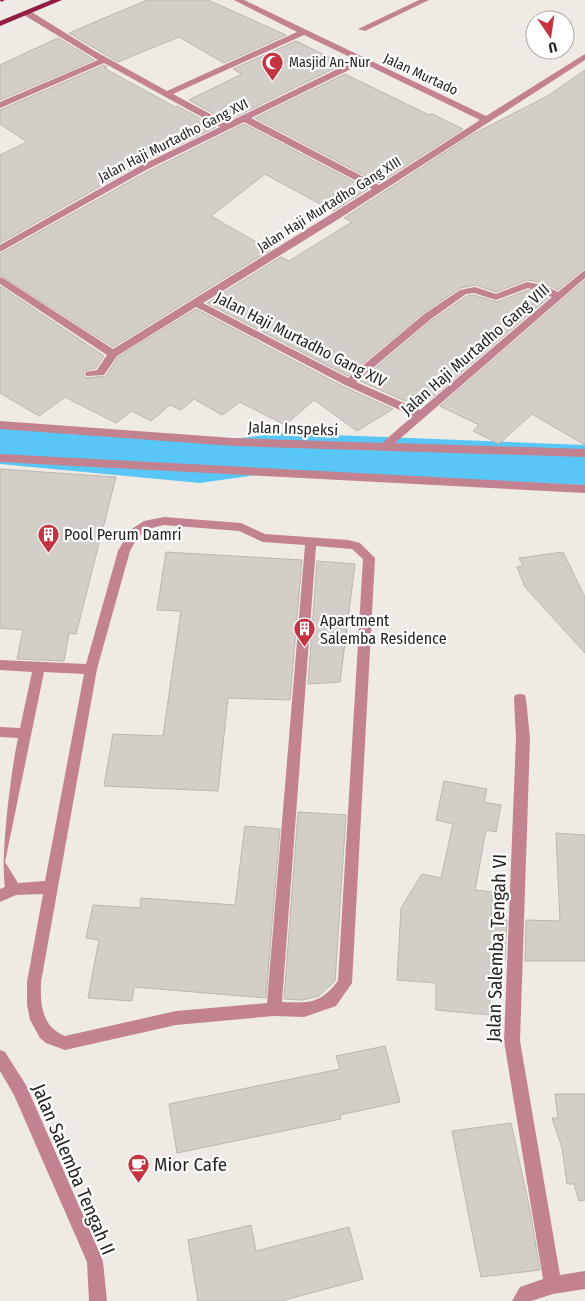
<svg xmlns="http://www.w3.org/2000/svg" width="585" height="1301" font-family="'Fira Sans Condensed',sans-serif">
	<rect width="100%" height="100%" fill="#f0eae4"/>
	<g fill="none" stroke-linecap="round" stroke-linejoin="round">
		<!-- river -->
		<path fill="#58c6f7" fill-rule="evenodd" d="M0,426L200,443L283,433L585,445V485L283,471L200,483L0,464Z"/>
	</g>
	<!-- building -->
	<path fill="#d4cec8" stroke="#bbb6b0" d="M147,0H208L286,35L224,63L179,37L118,62L69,33Z
		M58,38L94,60L0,100V65Z
		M296,41L343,64L227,121L189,100L242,74L233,69Z
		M104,65L107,67L104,68L175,107L177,106L216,127L139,164L0,243V155L27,142L0,124V110Z
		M585,70V268L558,290L544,283L527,280L496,292L476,285L460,288L422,314L348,376L207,303L281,257L289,261L352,222L344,218L473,134L546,97Z
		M345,74L429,115L432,114L463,129L379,183L255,118Z
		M244,124L368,189L333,211L265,174L211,216L270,250L113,347L0,275V254L147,172Z
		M585,280V445L532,414L499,444L473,431L479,425L440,406Z
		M0,286L104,356L96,368L84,371L83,375L86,378L106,376L118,357L196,309L344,387L393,409L357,431L314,400L285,425L240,402L222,415L194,399L181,410L170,405L151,421L132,411L116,423L65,397L39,416L0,393Z
		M528,290L548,298L429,400L416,394L405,401L360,381L432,320L467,296L474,295L497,302Z
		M0,469L116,477L76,634L69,633L64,661L17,659L23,630L0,628Z
		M166,552L302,560L290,700L228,698L218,791L104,786L113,734L163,736L181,611L157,610Z
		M563,552L585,597V653L525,587L517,567L523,566L519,558Z
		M317,561L355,564L340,682L308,684Z
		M444,781L487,789L484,802L501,805L496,832L486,830L475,890L493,892L491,920H507L505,960H496V988H490V1015L436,1010V983L397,980L401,908L422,874L441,878L453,824L436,820Z
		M298,812L346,815L335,981L319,996L302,1000L284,999Z
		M245,826L280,829L266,998L134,987L132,1001L88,998L99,940L86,938L93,905L140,908L141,898L235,905Z
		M556,833L585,835V961H525L526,920L560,921Z
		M385,1046L400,1102L340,1115L341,1119L177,1153L169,1104L340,1069L336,1056Z
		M555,1094H585V1200L579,1201L574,1184H567L562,1148L552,1118H558Z
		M511,1123L530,1210L540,1270L481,1277L452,1131Z
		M251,1225L256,1251L349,1227L363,1279L281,1301H198L188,1240Z"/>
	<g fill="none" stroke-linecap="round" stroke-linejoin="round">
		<!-- lane -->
		<path fill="#c3828f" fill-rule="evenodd" d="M419,0H429L365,31L358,29Z
			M164,517L241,523L265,534L348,540L360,543L375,558L352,983L336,1006L304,1017L274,1016L176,1025L65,1050L46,1043L40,1038L30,1020L27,1004V982L43,894L16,895L0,902V889L5,887C0,858 11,771 18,738L0,737V727L20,728L32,672L0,670V660L86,664L118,551L130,530L144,521ZM164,525L239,531L263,542L305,545L267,1003L176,1011L65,1036C42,1027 40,1005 41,982L97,669L130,551C139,534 144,529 164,525ZM316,546L352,549L363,559L338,981C320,1004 310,1003 282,1002ZM44,672L84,674L45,881L18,883L5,862Z"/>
		<!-- street -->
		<path fill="#c3828f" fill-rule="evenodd" d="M234,0H244L486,116L585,54V60L337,220L203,303L348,378L423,315L460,290L475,287L496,294L527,282L543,285L558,292L585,270V278L395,443L585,449V457L233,446L0,429V421L233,438L382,443L413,416L345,385L196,307L117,356L104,375L86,376L85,374L86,372L97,370L107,355L0,284V277L3,278L113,349L372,189L244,122L146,170L0,252V245L140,166L220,127L104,63L0,108V102L98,60L24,15V11H30L93,50L167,91L297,32ZM304,35L356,60L227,123L173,94ZM363,63L480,120L379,185L251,118ZM528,288L552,297L420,410L356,382L431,319L466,294L474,293L496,300Z
			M0,454L585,485V493L0,462Z
			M520,694L525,695L526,699L530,738L520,1041L560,1275L585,1271V1289L553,1294L531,1301H512L520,1287L543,1279L504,1041L516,738L514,699L515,695Z
			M0,1050L5,1052L26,1085L101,1256L103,1262L107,1301H89L87,1262L14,1095L0,1071Z"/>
		<!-- primary -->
		<path fill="#931d45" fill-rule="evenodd" d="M0,0H5L1,2Z
			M51,0H62L0,26V21Z"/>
	</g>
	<!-- icons -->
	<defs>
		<symbol id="mosque-pin" viewBox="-11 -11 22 30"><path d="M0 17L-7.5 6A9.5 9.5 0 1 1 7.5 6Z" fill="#c43440" stroke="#fff"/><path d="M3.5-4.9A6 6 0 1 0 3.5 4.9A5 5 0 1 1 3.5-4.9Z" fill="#fff"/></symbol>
		<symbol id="building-pin" viewBox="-11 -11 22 30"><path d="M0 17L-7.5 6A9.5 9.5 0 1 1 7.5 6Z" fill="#c43440" stroke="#fff"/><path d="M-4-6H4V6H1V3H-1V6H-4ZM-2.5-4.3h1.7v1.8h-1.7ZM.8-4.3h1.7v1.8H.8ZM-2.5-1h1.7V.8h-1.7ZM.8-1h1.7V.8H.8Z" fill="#fff"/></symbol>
		<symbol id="cafe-pin" viewBox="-11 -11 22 30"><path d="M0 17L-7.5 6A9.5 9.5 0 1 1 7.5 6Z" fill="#c43440" stroke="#fff"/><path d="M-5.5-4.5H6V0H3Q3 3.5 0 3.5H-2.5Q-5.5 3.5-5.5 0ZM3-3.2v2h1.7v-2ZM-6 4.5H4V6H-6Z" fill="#fff"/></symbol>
	</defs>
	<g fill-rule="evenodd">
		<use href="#mosque-pin" x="260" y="50" width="25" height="34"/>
		<use href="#building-pin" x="36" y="522" width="25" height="34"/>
		<use href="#building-pin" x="292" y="616" width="25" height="34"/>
		<use href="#cafe-pin" x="126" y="1152" width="25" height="34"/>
	</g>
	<g text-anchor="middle" stroke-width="4.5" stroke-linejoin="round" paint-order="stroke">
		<!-- far-poi labels -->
		<g font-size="14" fill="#272523" stroke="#fff" text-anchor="start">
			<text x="289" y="67">Masjid An-Nur</text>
		</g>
		<!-- far-street labels -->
		<g font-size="14" fill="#272523" stroke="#fff">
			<text transform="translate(421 74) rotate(25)" y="5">Jalan Murtado</text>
			<text transform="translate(173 140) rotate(-27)" y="5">Jalan Haji Murtadho Gang XVI</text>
			<text transform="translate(329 204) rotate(-32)" y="5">Jalan Haji Murtadho Gang XIII</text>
		</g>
		<!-- street labels -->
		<g font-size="16" fill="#272523" stroke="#fff">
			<text transform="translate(301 339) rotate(27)" y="6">Jalan Haji Murtadho Gang XIV</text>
			<text transform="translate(475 349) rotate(-41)" y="6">Jalan Haji Murtadho Gang VIII</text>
			<text transform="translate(293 428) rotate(2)" y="6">Jalan Inspeksi</text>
		</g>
		<!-- poi labels -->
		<g font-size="16" fill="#272523" stroke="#fff" text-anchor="start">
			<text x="64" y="540">Pool Perum Damri</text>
			<text x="320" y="626">Apartment<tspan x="320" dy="18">Salemba Residence</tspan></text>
		</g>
		<!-- near-street labels -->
		<g font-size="19" fill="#272523" stroke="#fff">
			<text transform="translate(496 948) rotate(-88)" y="7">Jalan Salemba Tengah VI</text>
			<text transform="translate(74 1169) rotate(67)" y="7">Jalan Salemba Tengah II</text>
		</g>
		<!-- near-poi labels -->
		<g font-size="19" fill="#272523" stroke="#fff" text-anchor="start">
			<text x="154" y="1171">Mior Cafe</text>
		</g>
	</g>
	<!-- north arrow -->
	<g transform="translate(550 35) rotate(167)"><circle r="24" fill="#ffffff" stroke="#a9a8a7"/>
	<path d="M0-4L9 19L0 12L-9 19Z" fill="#c43440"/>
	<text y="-8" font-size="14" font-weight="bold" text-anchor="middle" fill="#272523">U</text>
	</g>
</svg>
